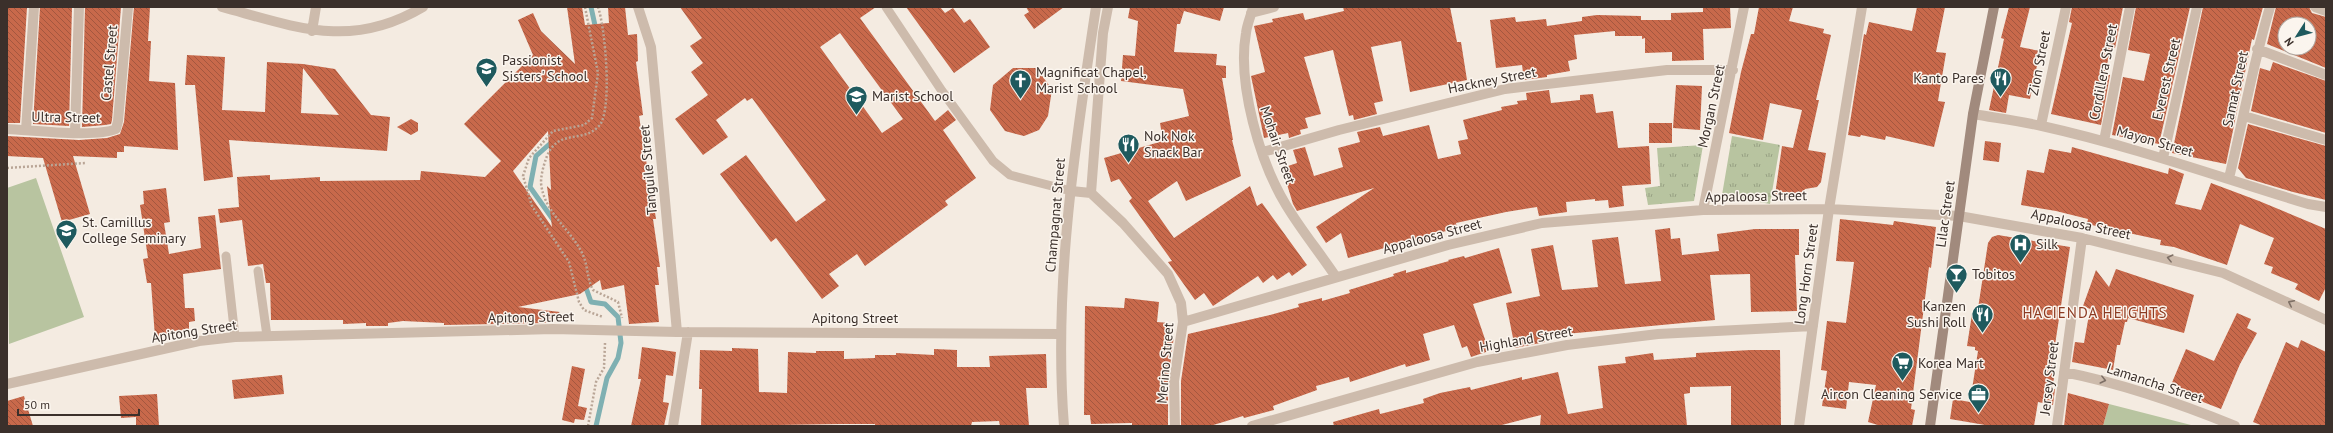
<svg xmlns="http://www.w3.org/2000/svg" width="2333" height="433" font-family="'PT Sans',sans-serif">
	<defs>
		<pattern id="grass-tufts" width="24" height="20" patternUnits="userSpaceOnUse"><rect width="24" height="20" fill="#b8c4a0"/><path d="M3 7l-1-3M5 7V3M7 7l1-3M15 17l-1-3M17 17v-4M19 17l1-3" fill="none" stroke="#97a083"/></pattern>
		<pattern id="building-back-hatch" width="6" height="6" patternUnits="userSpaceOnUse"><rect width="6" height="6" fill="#c8694b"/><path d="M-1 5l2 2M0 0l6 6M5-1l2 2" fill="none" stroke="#a4573f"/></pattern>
	</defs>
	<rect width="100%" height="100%" fill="#f4ebe1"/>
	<!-- grass -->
	<path fill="url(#grass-tufts)" d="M1732,136L1780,145L1770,204L1722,195Z
		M1703,145L1694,201L1648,205L1645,188L1660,186L1657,148Z"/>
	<!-- green -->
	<path fill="#b8c4a0" d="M36,178L84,317L9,344L7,188Z
		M2109,404L2191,425L2193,426H2103Z"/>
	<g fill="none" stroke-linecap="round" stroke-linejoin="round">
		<!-- stream -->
		<path stroke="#7fb0b2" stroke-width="5" d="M591,7L596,30
			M553,141L536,156L530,187L554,221
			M585,285L591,302L605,304L618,317L621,343L618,358L607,378L596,426"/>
	</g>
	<!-- building -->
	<path fill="url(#building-back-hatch)" fill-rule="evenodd" d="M7,7H27L20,123H7Z
		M40,7H72L69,126L33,124Z
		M85,7H121L112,120L111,124L105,125L82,127Z
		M134,7H150L148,41H151L149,81L175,83L178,150L124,146V152H117V158L73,156L90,214L62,222L43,158L7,156V136L79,140L107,138L120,134L124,122Z
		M567,7H582L585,25L609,23L608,7H625L628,35L637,34L638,61L636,62L643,115L639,116L647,166H644L649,193H652L656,219H653L660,267H657L659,285H655L659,322L629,324L624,285L602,290L600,280L580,294L518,307L560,312L545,323L444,325V323L403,321L388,323V326H366V323L343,324V320H271L270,283H266L263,264L248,266L242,220L220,223L218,209L239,207L237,177L270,175V180L320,177V181L420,180L421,171L485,177L501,161L464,124L533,55L518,20L533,13L541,31L575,64ZM548,131L551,190L547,186L552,227L513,171Z
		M680,7H876L860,18L935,121L948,110L956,120L943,130L976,178L945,201L948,205L865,266L857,254L829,274L839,286L822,299L776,238L771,242L720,174L746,155L796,222L826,200L752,98L747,101L745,98L716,120L728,137L703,155L675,119L708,95L691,72L703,63L690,46L702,38ZM840,33L903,119L882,133L820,47Z
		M906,7H940L945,13L953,8L964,23L970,19L990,47L954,73Z
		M1026,7H1064L1034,29L1024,15L1029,12Z
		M1130,7H1224L1220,21L1184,11L1180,24H1177L1174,52L1217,54L1216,65L1226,66V78H1222L1233,140H1232L1241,176L1186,201L1177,181L1148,201L1174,238L1250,186L1257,206L1262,203L1307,265L1292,276L1289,272L1277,280L1273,275L1263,283L1258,276L1213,306L1204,293L1195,300L1168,262L1172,261L1129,201L1132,198L1119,179L1111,182L1104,158L1163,141L1160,123L1189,116L1183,89L1121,81L1123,55L1135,56L1138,21L1128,18Z
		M1343,7H1450L1457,42H1461L1467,80L1410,92L1401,41L1371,47L1383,101L1374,103L1377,114L1354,120L1353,115L1349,116L1333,50L1304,57L1321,114L1305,118L1308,128L1300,130L1301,134L1289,138L1288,133L1264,138L1251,76L1265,72L1254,26L1273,22L1272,19L1303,13L1305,20L1344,11Z
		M1703,7H1730L1731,28L1703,29L1704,60L1672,61V52L1645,53V38L1642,39V36H1615V31L1574,35L1577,59L1568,61L1570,71L1547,75V77L1524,80L1522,65L1496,68L1490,20L1515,17L1516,22L1546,19L1547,26L1582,21V17L1597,15L1641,16V20H1671V13L1703,12Z
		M1759,7H1793L1789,21L1824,29L1823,33L1831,35L1816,100H1819L1808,150L1826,153L1821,182L1817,187L1805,189L1800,198L1796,199L1775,195L1782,146L1793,148L1802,110L1770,103L1763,140L1729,133L1741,72L1751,34H1754Z
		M1917,7H1945L1936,52L1946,53L1938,101L1945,102L1934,147L1886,136L1885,140L1861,135L1860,137L1848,135L1864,34L1866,35L1869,22L1912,31Z
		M2009,7H2030L2020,47L2040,51L2030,99L2009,95L2006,113L1989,110L2004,39L2001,38Z
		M2072,7H2123L2115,48L2111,47L2105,73L2110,75L2101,125L2051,114L2072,23L2069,22Z
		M2136,7H2190L2159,144L2112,135L2123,77L2144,81L2150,54L2128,50Z
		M2203,7H2263L2254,40L2252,39L2226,164L2172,153Z
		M2276,7H2309L2312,13L2326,17V68L2267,44ZM2285,24H2309V48H2285Z
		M187,55L225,57L222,110L265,112L267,62L303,64L335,69L371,115L390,117L387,151L229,140L233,177L204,181L195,85H185ZM303,68L339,115L301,113Z
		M2273,62L2326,81V133L2251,111L2260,68L2270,71Z
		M1013,68H1036L1052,89L1048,116L1039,130L1024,136L1005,131L990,110L993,85Z
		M1676,85L1702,86L1700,130L1673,128Z
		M1549,90L1551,103L1580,100V95L1593,94L1596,113L1613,111L1618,148L1649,146L1651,184L1622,186L1624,206L1609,208L1608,200L1595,201V199L1566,202L1567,212L1539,216L1537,207L1506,212L1456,223L1457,229L1426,235L1428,241L1411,245L1410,241L1348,258L1341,233L1326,243L1316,227L1374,188L1297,211L1293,204L1282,168L1297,163L1293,150L1305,147L1314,176L1343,167L1338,148L1360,142L1357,132L1380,127L1383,136L1429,125L1438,159L1461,154L1458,141L1468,139L1463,120L1502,110L1501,107L1518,104L1517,101L1527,100L1526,93Z
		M411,119L418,123V131L411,135L397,127Z
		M1649,123H1672V143H1649Z
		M2248,124L2326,146V200L2293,192L2246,178L2238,168Z
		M1985,141L2001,143L1999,162L1983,160Z
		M2072,147L2168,174L2169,168L2184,174L2175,204L2201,210L2211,183L2259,201L2326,229V287L2319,301L2295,289L2298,284L2271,273L2273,267L2264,264L2274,238L2240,224L2227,265L2174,247L2160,245L2161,240L2087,224L2088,219L2056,211L2021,205L2027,170L2044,173L2049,149L2071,153Z
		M166,188L170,222L164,223L169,254L201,248L198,217L215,215L221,269L183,274L185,308H194L195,321L189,322V330L172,331V335L155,337L151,283H147L143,259L148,258L140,205L144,204L143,191Z
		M1840,219L1893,225L1894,221L1936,227L1931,268L1929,267L1911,409L1915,410L1912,426H1881L1868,422L1876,385L1849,382L1846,409L1822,406L1827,371L1821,370L1827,321L1846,323L1854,262L1836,261Z
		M1670,228L1671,239L1680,238L1682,255L1719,251L1717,234L1755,229H1799V255H1795L1797,311L1751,312L1750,274L1710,275L1715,320L1544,336L1545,342L1515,348L1506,303L1540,296L1531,249L1553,245L1562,290L1598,287L1592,240L1618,237L1625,284L1661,281L1655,230Z
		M1998,235L2070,247L2051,371L2055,372L2052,389H2055L2053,405L2038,402L2034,426H1991L1950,419L1953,399L1970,402L1978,351L1975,350V347L1967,346L1972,314L1977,315L1988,243L1992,237Z
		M1499,248L1512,293L1473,304L1489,351L1471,357L1467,346L1462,348L1454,325L1423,334L1430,360L1406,367L1405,364L1350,382L1349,377L1316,386L1317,390L1273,406L1274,410L1244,418L1243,416L1210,426H1181V381L1188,334L1270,315L1299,307L1298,304L1322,298V301L1350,293L1349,290L1394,276L1393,274L1406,270V273L1449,261L1448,260L1464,256L1465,258Z
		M2116,269L2194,295L2184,333L2128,318L2127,322H2125L2120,345H2117L2113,370L2072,362L2075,342L2084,343L2090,309L2083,306L2096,270L2109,287Z
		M1125,298L1159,302L1157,322L1169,323L1168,338L1174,336L1168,381V426H1132V423L1091,424L1090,415H1084L1085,306L1124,308Z
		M2237,313L2251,319L2247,328L2257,333L2240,364L2221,409L2198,400L2199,397L2171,385L2186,349L2214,361Z
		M2301,340L2326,352V426H2263L2253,422L2286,342L2298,348Z
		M642,347L676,352L673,376L666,375L663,402L669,403L664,426H631L641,379H638Z
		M732,348L758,349L759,392L787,393L788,352L816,353V351H844V359L875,358V355H896V353L934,355V349L957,350V367H990L989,356L1046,354L1047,388H1026L1029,426H1000L999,421L972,422L971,426H875V424H842L701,426L702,389H699L700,350L732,351Z
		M1751,350H1780L1781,426H1731V386L1690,387V393L1684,394L1687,426H1540L1541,415L1498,426H1334L1333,422L1379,409L1380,414L1424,403L1423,399L1440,393L1470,387L1471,390L1522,377V380L1558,372L1568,414L1603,408L1598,366L1626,363L1625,357L1653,353L1654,360L1696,357V353Z
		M572,366L585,369L578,406L587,408L584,420L575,419L574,423L562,420Z
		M282,375L284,394L234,399L232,380Z
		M2068,393L2109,404L2103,426H2064Z
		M157,394L159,426H136V417L121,418L119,396Z
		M24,396L33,426H7V401Z"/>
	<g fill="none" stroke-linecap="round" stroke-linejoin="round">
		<!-- path -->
		<path stroke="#b9a596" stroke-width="2.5" stroke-dasharray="2 2" stroke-linecap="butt" d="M585,7L598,73L592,118L584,125L553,131L529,158L523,176L532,206L569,262L579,302L584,310L603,317
			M598,7C605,26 613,111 599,126C582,144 559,128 547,156C544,164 541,174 541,183C544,213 571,229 583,255C588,266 587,279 593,290L618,302L622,318
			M7,168L86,163
			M588,426L596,382L604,368L605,343"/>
		<!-- service -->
		<path stroke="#cdbbac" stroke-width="9" d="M886,7L942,91L993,161L1010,175L1071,191
			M226,256L235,337
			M258,271L267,336"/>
		<!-- minor -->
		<path stroke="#cdbbac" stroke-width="10" d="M222,7C296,27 351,50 423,7
			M638,7L651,47L677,332
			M1253,7C1251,16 1247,24 1246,33C1237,84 1260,162 1286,205C1301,230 1320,253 1336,277
			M2315,7L2326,11
			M1251,13L1274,7
			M312,31L316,7
			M2257,49L2326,75
			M1973,114C1996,118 2019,121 2042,126C2132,146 2219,177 2308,204L2326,207
			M2244,116L2326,140
			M2041,125L2066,7
			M7,129C32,130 95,138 116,129L118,121L128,7
			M26,130L34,7
			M75,132L79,7
			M2104,141L2130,7
			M1263,152L1339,130L1505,89L1667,70H1733
			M2163,158L2197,7
			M2229,178C2243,121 2253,63 2270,7
			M1071,191L1091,193L1123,223L1168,274L1181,303L1183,322L1174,381L1175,426
			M1091,193L1103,33L1108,7
			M1703,210L1744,7
			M1183,322L1448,245L1542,223L1703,210L1829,209L1959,216L2082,238L2223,273L2326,320
			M2064,372C2124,384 2179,403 2235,426
			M7,384L199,341L235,337L553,329L677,332L1060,334
			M673,426L688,332
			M1252,426L1477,362L1567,345L1658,334L1813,326
			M1799,426L1829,209L1862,7
			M2057,426L2082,238"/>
		<!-- tertiary -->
		<path stroke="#cdbbac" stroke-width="10" d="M1064,426C1053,286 1075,145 1096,7"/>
		<!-- secondary -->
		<path stroke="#a18a7d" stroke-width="10" d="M1930,426L1973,114L1994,7"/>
	</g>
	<!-- one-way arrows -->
	<defs><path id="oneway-chevron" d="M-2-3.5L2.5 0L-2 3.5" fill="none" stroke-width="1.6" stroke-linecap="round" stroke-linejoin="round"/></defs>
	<g stroke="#7d6f65">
		<use href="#oneway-chevron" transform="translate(2170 258) rotate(-166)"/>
		<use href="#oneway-chevron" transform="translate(2291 303) rotate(-154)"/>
		<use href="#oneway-chevron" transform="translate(2103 380) rotate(14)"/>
	</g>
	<!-- icons -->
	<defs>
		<symbol id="school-pin" viewBox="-11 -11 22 30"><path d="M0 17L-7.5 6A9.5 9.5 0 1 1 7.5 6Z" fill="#1f5a5e" stroke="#fbf5ee"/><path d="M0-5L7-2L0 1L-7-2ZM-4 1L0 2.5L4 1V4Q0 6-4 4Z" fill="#fff"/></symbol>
		<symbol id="restaurant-pin" viewBox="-11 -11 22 30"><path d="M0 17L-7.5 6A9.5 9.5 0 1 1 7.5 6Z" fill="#1f5a5e" stroke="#fbf5ee"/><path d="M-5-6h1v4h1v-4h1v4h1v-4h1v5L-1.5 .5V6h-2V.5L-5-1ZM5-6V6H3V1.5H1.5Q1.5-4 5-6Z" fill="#fff"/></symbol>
		<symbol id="church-pin" viewBox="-11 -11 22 30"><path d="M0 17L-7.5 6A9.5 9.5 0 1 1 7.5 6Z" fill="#1f5a5e" stroke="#fbf5ee"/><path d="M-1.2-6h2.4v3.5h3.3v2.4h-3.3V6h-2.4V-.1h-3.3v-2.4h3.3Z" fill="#fff"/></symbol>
		<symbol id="university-pin" viewBox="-11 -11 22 30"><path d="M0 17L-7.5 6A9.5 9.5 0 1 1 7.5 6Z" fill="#1f5a5e" stroke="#fbf5ee"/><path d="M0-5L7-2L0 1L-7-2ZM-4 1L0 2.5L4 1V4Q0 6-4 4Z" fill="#fff"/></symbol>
		<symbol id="hospital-pin" viewBox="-11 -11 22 30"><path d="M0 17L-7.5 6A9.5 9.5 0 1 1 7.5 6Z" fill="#1f5a5e" stroke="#fbf5ee"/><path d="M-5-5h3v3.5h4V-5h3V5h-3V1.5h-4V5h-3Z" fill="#fff"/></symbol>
		<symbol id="bar-pin" viewBox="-11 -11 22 30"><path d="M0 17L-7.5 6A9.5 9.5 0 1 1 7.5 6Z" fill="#1f5a5e" stroke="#fbf5ee"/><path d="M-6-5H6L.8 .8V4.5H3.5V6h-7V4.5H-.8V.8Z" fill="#fff"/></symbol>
		<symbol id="supermarket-pin" viewBox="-11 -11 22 30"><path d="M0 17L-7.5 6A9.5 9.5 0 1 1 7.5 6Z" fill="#1f5a5e" stroke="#fbf5ee"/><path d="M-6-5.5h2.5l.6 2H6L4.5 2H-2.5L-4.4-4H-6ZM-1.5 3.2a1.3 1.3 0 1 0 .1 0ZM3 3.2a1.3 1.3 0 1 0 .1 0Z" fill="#fff"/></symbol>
		<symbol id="office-pin" viewBox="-11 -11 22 30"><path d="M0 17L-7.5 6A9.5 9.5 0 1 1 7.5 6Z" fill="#1f5a5e" stroke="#fbf5ee"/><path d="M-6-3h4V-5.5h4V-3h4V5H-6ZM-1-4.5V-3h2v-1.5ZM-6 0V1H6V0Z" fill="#fff"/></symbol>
	</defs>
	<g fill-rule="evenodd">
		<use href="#school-pin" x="474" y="56" width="25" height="34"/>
		<use href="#restaurant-pin" x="1988" y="66" width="25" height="34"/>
		<use href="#church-pin" x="1008" y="68" width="25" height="34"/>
		<use href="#school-pin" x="844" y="84" width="25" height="34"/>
		<use href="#restaurant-pin" x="1116" y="132" width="25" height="34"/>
		<use href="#university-pin" x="54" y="218" width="25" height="34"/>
		<use href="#hospital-pin" x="2008" y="232" width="25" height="34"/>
		<use href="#bar-pin" x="1944" y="262" width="25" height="34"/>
		<use href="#restaurant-pin" x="1970" y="302" width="25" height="34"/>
		<use href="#supermarket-pin" x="1890" y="350" width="25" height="34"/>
		<use href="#office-pin" x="1966" y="382" width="25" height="34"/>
	</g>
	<g text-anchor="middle" stroke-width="3" stroke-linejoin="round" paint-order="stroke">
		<!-- poi labels -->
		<g font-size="14" fill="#3b302b" stroke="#fbf5ee" text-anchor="start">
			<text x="502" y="65">Passionist<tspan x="502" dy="16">Sisters' School</tspan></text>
			<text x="1036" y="77">Magnificat Chapel,<tspan x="1036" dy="16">Marist School</tspan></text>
			<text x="1984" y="83" text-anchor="end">Kanto Pares</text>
			<text x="872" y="101">Marist School</text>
			<text x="1144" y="141">Nok Nok<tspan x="1144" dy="16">Snack Bar</tspan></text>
			<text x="82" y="227">St. Camillus<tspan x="82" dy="16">College Seminary</tspan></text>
			<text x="2036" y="249">Silk</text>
			<text x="1972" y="279">Tobitos</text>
			<text x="1966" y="311" text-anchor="end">Kanzen<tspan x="1966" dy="16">Sushi Roll</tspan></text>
			<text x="1918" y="368">Korea Mart</text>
			<text x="1962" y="399" text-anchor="end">Aircon Cleaning Service</text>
		</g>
		<!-- street labels -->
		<g font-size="14" fill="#3b302b" stroke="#fbf5ee">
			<text transform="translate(109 63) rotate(-85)" y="5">Castel Street</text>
			<text transform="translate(2039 63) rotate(-79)" y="5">Zion Street</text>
			<text transform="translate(2103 72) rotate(-79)" y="5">Cordillera Street</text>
			<text transform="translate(2166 79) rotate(-77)" y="5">Everest Street</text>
			<text transform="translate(1492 80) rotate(-11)" y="5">Hackney Street</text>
			<text transform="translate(2235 89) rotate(-78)" y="5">Samat Street</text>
			<text transform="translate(1711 106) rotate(-78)" y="5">Morgan Street</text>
			<text transform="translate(66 117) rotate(1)" y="5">Ultra Street</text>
			<text transform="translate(2155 141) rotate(16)" y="5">Mayon Street</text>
			<text transform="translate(1278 145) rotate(71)" y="5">Mohair Street</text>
			<text transform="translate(648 170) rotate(-95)" y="5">Tanguile Street</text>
			<text transform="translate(1756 196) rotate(-1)" y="5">Appaloosa Street</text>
			<text transform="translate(1945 214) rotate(-82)" y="5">Lilac Street</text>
			<text transform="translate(1055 215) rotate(-85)" y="5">Champagnat Street</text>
			<text transform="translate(2081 224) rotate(12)" y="5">Appaloosa Street</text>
			<text transform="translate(1432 236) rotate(-15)" y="5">Appaloosa Street</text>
			<text transform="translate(1806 274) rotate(-82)" y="5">Long Horn Street</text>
			<text transform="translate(531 317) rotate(-1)" y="5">Apitong Street</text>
			<text x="855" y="323">Apitong Street</text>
			<text transform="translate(194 331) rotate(-9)" y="5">Apitong Street</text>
			<text transform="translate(1526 339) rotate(-10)" y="5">Highland Street</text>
			<text transform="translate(1165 363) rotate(-85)" y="5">Merino Street</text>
			<text transform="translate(2049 378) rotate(-83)" y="5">Jersey Street</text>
			<text transform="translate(2155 383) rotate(18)" y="5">Lamancha Street</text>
		</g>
		<!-- neighbourhood labels -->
		<g font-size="15" letter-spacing="1" fill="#8c3b22" stroke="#fbf5ee">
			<text x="2095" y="318">HACIENDA HEIGHTS</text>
		</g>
	</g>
	<!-- border -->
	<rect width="2333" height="433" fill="none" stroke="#3b302b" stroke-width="16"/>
	<!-- north arrow -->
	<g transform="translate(2297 36) rotate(234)"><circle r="19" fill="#fbf5ee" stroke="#aea6a0"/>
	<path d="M0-3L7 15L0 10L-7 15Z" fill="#1f5a5e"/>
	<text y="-6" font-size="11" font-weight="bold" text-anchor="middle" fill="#3b302b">N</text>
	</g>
	<!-- scale -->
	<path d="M18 409v6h121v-6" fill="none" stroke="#3b302b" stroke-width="2"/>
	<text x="24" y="409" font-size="12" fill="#3b302b" stroke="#fbf5ee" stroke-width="3" paint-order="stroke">50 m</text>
</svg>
